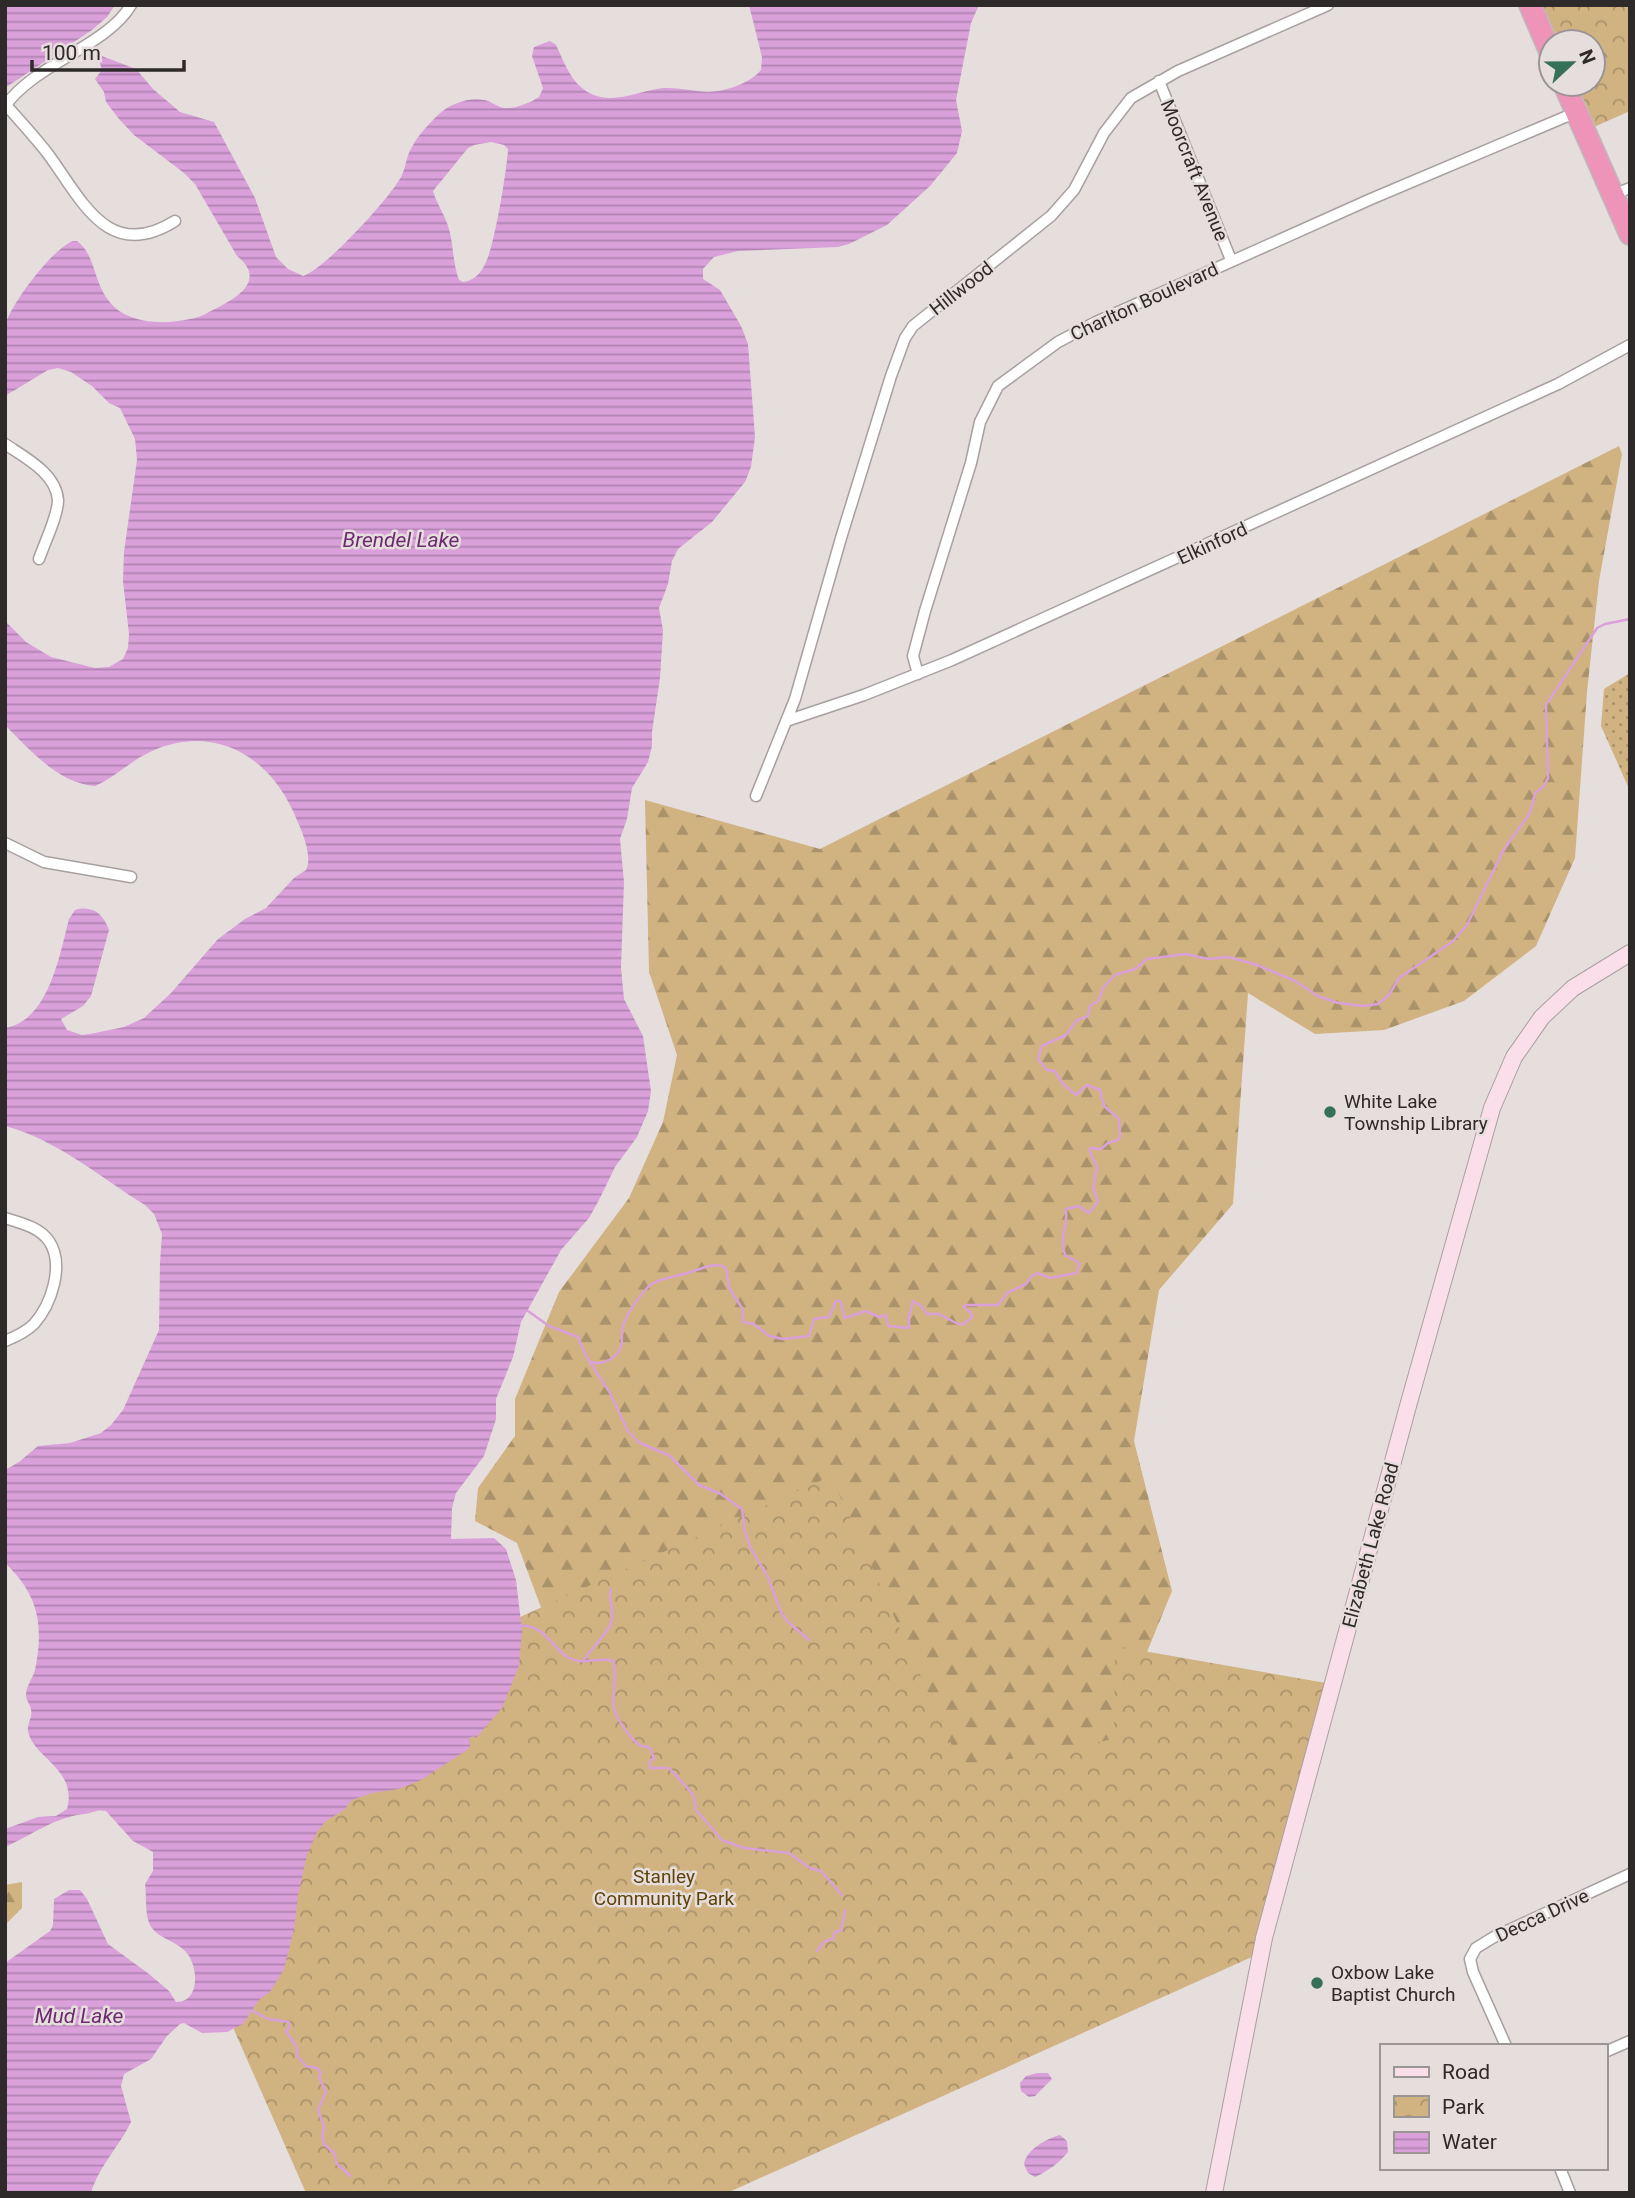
<svg xmlns="http://www.w3.org/2000/svg" width="1635" height="2198" font-family="Roboto,sans-serif">
	<defs>
		<pattern id="grass-dots" width="8" height="8" patternUnits="userSpaceOnUse" patternTransform="scale(1.75)"><rect width="8" height="8" fill="#d1b382"/><path d="M2 2h.1M6 6h.1" fill="none" stroke="#aa926a" stroke-width="1.8" stroke-linecap="round"/></pattern>
		<pattern id="forest-firs" width="22" height="20" patternUnits="userSpaceOnUse" patternTransform="scale(1.75)"><rect width="22" height="20" fill="#d1b382"/><path d="M5 1l3.5 6h-7zM16 11l3.5 6h-7z" fill="#aa926a"/></pattern>
		<pattern id="park-crowns" width="20" height="18" patternUnits="userSpaceOnUse" patternTransform="scale(1.75)"><rect width="20" height="18" fill="#d1b382"/><path d="M2 6a3 3 0 1 1 6 0M12 15a3 3 0 1 1 6 0" fill="none" stroke="#aa926a"/></pattern>
		<pattern id="water-rules" width="6" height="5" patternUnits="userSpaceOnUse" patternTransform="scale(1.75)"><rect width="6" height="5" fill="#d9a0da"/><path d="M0 2.5h6" fill="none" stroke="#b083b1"/></pattern>
	</defs>
	<rect width="100%" height="100%" fill="#e6dddd"/>
	<!-- grass -->
	<path fill="url(#grass-dots)" d="M1630,673V791L1601,726L1604,689Z"/>
	<!-- forest -->
	<path fill="url(#forest-firs)" d="M1619,446L1622,454L1599,581L1587,692L1575,858L1536,946L1464,1001L1384,1030L1315,1034L1248,993L1233,1204L1159,1290L1134,1441L1172,1591L1147,1652L1108,1850L546,1621L517,1543L475,1521L478,1488L515,1436V1399L559,1292L629,1198L663,1122L677,1055L649,972L645,800L820,849Z
		M22,1882V1908L5,1925V1885Z"/>
	<!-- park -->
	<path fill="url(#park-crowns)" d="M1541,5H1630V111L1594,127L1575,84H1593V42H1557Z
		M831,1476L962,1768L1114,1739L1115,1646L1326,1683L1254,1956L727,2193H306L130,1794Z"/>
	<!-- water -->
	<path fill="url(#water-rules)" fill-rule="evenodd" d="M5,5H115L107,17L92,30L5,88Z
		M749,5H979L971,23L956,100L962,131L957,153L930,186L887,225L849,244L838,247L738,251L714,257L703,269V279L720,290L741,326L748,344L755,437L751,467L745,482L712,522L678,549L672,561L668,584L659,608L663,630L660,678L652,732V746L648,762L632,788L627,819L620,839L624,882L621,968L624,999L643,1036L651,1091L648,1111L637,1137L615,1167L600,1198L589,1218L561,1250L521,1322L513,1357L496,1399V1419L484,1456L456,1493L452,1508L451,1539L494,1538L506,1549L516,1580L522,1630L519,1666L502,1708L476,1738L473,1736L469,1738L470,1746L467,1750L421,1780L399,1789L372,1793L352,1800L344,1810L326,1821L317,1832L307,1855L298,1896L294,1929L284,1969L270,1992L259,2000L243,2024L227,2032L202,2033L184,2023L180,2024L167,2036L151,2059L124,2074L121,2086L131,2122C119,2147 99,2166 91,2193H5V1963L50,1931L53,1925L54,1899L69,1890H80L87,1899L108,1944L149,1974L169,1991L176,2002C201,2003 199,1963 184,1950C175,1941 159,1938 152,1928C144,1918 147,1896 145,1884L153,1871V1852L133,1841L106,1811C96,1809 93,1813 84,1814C55,1817 32,1835 5,1847V1829L38,1817L56,1816L67,1809C78,1769 33,1758 28,1731C27,1723 33,1717 31,1710C31,1705 26,1701 26,1695C26,1686 33,1678 35,1670C44,1626 39,1595 5,1563V1470L19,1462L38,1446L70,1443L101,1433L111,1425L123,1410L159,1330L160,1263L162,1234L154,1214L145,1205C101,1178 56,1139 5,1126V1028C49,1021 60,953 69,919L75,910C93,905 103,914 109,930L91,996L83,1006L61,1019L67,1030L82,1035L90,1034L124,1027L144,1018L171,993L218,939L245,919L266,908L294,878L306,870C314,855 299,824 292,809C265,752 209,724 150,752C130,761 116,777 95,786C59,784 29,749 5,725V621L26,642L51,657L95,668L109,667L123,659L128,648L129,634L123,581L124,552L137,460L135,439L120,408L109,403L92,386L71,372L58,368L48,370L5,396C5,381 2,336 5,325C12,303 51,250 73,241H77C101,258 90,301 131,317C149,324 172,323 190,319C199,318 207,313 215,309C237,298 267,280 237,256L195,184L184,173L134,135L119,119L106,102L104,92L95,79L102,70L98,57L99,55L136,69L153,89L180,112L214,122L255,198L276,257L288,269L303,276C324,270 390,198 401,177C406,168 406,156 412,147C418,135 429,124 439,114C450,104 469,97 484,100C491,101 497,107 504,108C515,109 530,103 539,97L543,88L532,56L534,47L550,41L556,45C566,66 572,86 594,95C615,104 642,90 664,88C683,87 704,95 723,90C736,87 752,81 761,70L762,57ZM491,142L504,145L508,149C507,169 494,251 484,266C479,275 473,281 463,282L459,280C452,262 454,241 447,223C443,212 436,202 433,191L468,148L474,145Z
		M1037,2073H1048L1052,2079L1035,2096L1029,2097L1021,2091L1020,2083L1026,2076Z
		M1060,2135L1067,2141L1068,2152C1059,2163 1048,2171 1035,2177L1028,2173L1024,2164C1027,2149 1046,2139 1060,2135Z"/>
	<g fill="none" stroke-linecap="round" stroke-linejoin="round">
		<!-- stream -->
		<path stroke="#d9a0da" stroke-width="2.5" d="M528,1311L549,1326L578,1337L586,1356L610,1393L628,1431L638,1442L670,1456L699,1485L721,1494L742,1509L745,1531L750,1547L768,1577L781,1612L787,1621L809,1640
			M591,1362C602,1366 618,1358 621,1346C623,1339 621,1332 623,1325C628,1313 638,1298 647,1288C654,1279 675,1277 687,1273C699,1270 711,1263 723,1266L727,1271L729,1288L742,1308L743,1322L754,1324L769,1336L783,1339L809,1336L814,1319L829,1317L836,1301H840L845,1318L866,1311L879,1317L886,1315L888,1326L909,1328V1317L913,1301L921,1306L927,1314H939L958,1324H964L972,1317L971,1313L964,1307L966,1305H998L1007,1293L1026,1284L1032,1276L1037,1273L1050,1278L1077,1273L1079,1263L1065,1255C1059,1239 1068,1226 1066,1209L1079,1206L1089,1213L1098,1201L1093,1188L1097,1167L1089,1150L1091,1148L1101,1149L1108,1143L1118,1140L1120,1136L1119,1119L1104,1106L1100,1090L1087,1085L1076,1095L1062,1083L1055,1071L1047,1070L1038,1059L1042,1046L1066,1035L1076,1021L1088,1016L1090,1006L1098,1001L1103,988L1115,975L1135,969L1147,959L1186,954L1208,959L1229,957L1257,965L1295,981L1318,996L1338,1003L1363,1006L1378,1004L1389,995L1399,978L1452,942L1467,925L1504,849L1530,813L1535,793L1543,787L1548,778L1546,705L1597,628L1605,624L1630,619
			M520,1625C548,1627 549,1646 569,1658C583,1666 600,1656 613,1661C619,1677 609,1696 615,1712C617,1719 623,1726 627,1732C633,1740 638,1747 649,1747L654,1758L650,1761V1768H669L693,1794L696,1810L722,1840L744,1848L789,1853L810,1868L821,1871L842,1895
			M583,1661C590,1649 607,1635 611,1623C616,1611 607,1601 611,1589
			M817,1951L825,1941L833,1939L834,1933L841,1930L845,1910
			M253,2011L268,2019L289,2022V2028L286,2031L297,2047V2056L306,2066L317,2068L321,2073L319,2077L326,2092L318,2110L324,2126L322,2136L324,2144L334,2153L337,2164L351,2176"/>
		<defs>
			<path id="street" d="M1159,81L1231,260
				M6,105C20,121 35,137 48,154C82,200 108,263 175,221
				M5,106C36,63 107,46 131,5
				M1613,195L1630,188
				M5,444C24,457 56,473 58,500C58,516 44,544 39,559
				M918,674L913,656L925,611L971,463L980,422L998,386L1058,342L1096,322L1371,199L1577,112
				M786,721L864,695L952,660L1558,384L1630,345
				M756,796L795,699L841,538L891,376L905,338L913,326L1051,216L1074,190L1104,133L1131,98L1178,71L1328,5
				M5,843L44,862L131,877
				M5,1218C21,1223 39,1227 49,1241C65,1265 51,1305 34,1324C27,1331 15,1337 5,1341
				M1506,2046L1473,1972L1470,1959L1476,1948L1494,1937L1630,1874
				M1605,2052L1630,2041
				M1560,2168L1570,2193"/>
			<path id="secondary" d="M1214,2193L1264,1938L1408,1406L1492,1108L1514,1057L1542,1017L1573,988L1630,953"/>
			<path id="highway" d="M1530,5L1551,54
				M1564,84L1630,234"/>
		</defs>
		<!-- street casing -->
		<use href="#street" stroke="#a8a0a0" stroke-width="13"/>
		<!-- secondary casing -->
		<use href="#secondary" stroke="#a8a0a0" stroke-width="18"/>
		<!-- highway casing -->
		<use href="#highway" stroke="#bcbbbb" stroke-width="24"/>
		<!-- street -->
		<use href="#street" stroke="#fff" stroke-width="10"/>
		<!-- secondary -->
		<use href="#secondary" stroke="#fadfea" stroke-width="16"/>
		<!-- highway -->
		<use href="#highway" stroke="#ed94b8" stroke-width="21"/>
	</g>
	<!-- markers -->
	<g fill="#367059" stroke="#e6dddd" stroke-width="2.5">
		<circle cx="1330" cy="1112" r="7"/>
		<circle cx="1317" cy="1983" r="7"/>
	</g>
	<g text-anchor="middle" stroke-width="5" stroke-linejoin="round" paint-order="stroke">
		<!-- street labels -->
		<g font-size="19" fill="#2d2a29" stroke="#e6dddd">
			<text transform="translate(1195 170) rotate(68)" y="7">Moorcraft Avenue</text>
			<text transform="translate(961 288) rotate(-38)" y="7">Hillwood</text>
			<text transform="translate(1144 301) rotate(-25)" y="7">Charlton Boulevard</text>
			<text transform="translate(1212 543) rotate(-25)" y="7">Elkinford</text>
			<text transform="translate(1370 1545) rotate(-75)" y="7">Elizabeth Lake Road</text>
			<text transform="translate(1542 1915) rotate(-25)" y="7">Decca Drive</text>
		</g>
		<!-- poi labels -->
		<g font-size="19" fill="#2d2a29" stroke="#e6dddd" text-anchor="start">
			<text x="1344" y="1108">White Lake<tspan x="1344" dy="22">Township Library</tspan></text>
			<text x="1331" y="1979">Oxbow Lake<tspan x="1331" dy="22">Baptist Church</tspan></text>
		</g>
		<!-- park labels -->
		<g font-size="19" fill="#5f4308" stroke="#e6dddd">
			<text x="664" y="1883">Stanley<tspan x="664" dy="22">Community Park</tspan></text>
		</g>
		<!-- water labels -->
		<g font-size="21" font-style="italic" fill="#6d2a70" stroke="#e6dddd">
			<text x="401" y="547">Brendel Lake</text>
			<text x="79" y="2023">Mud Lake</text>
		</g>
	</g>
	<!-- border -->
	<rect width="1635" height="2198" fill="none" stroke="#2d2a29" stroke-width="14"/>
	<!-- legend -->
	<rect x="1380" y="2044" width="228" height="126" fill="#e6dddd" stroke="#9c9595" stroke-width="2"/>
	<rect x="1394" y="2067" width="35" height="10" fill="#fadfea" stroke="#9c9595" stroke-width="2"/>
	<text x="1442" y="2079" font-size="21" fill="#2d2a29">Road</text>
	<rect x="1394" y="2096" width="35" height="21" fill="url(#park-crowns)" stroke="#9c9595" stroke-width="2"/>
	<text x="1442" y="2114" font-size="21" fill="#2d2a29">Park</text>
	<rect x="1394" y="2132" width="35" height="21" fill="url(#water-rules)" stroke="#9c9595" stroke-width="2"/>
	<text x="1442" y="2149" font-size="21" fill="#2d2a29">Water</text>
	<!-- north arrow -->
	<g transform="translate(1572 63) rotate(68)"><circle r="33" fill="#e6dddd" stroke="#9c9595" stroke-width="2"/>
	<path d="M0-5L12 26L0 18L-12 26Z" fill="#367059"/>
	<text y="-10" font-size="19" font-weight="bold" text-anchor="middle" fill="#2d2a29">N</text>
	</g>
	<!-- scale -->
	<path d="M32 60v10h152v-10" fill="none" stroke="#2d2a29" stroke-width="3.5"/>
	<text x="42" y="60" font-size="21" fill="#2d2a29" stroke="#e6dddd" stroke-width="5" paint-order="stroke">100 m</text>
</svg>
